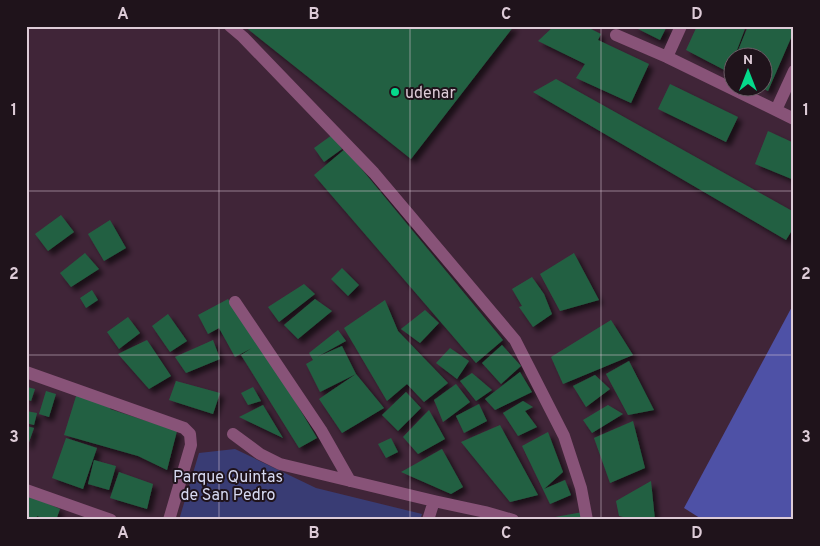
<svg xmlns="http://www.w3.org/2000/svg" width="820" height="546" font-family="Overpass,sans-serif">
	<defs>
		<filter id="shadow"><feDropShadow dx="4.5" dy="4.5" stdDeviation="2.5" flood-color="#0009"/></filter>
	</defs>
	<rect width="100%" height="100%" fill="#402538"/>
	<!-- green -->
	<path fill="#393c74" d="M235,449L316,488L422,514L420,520H179L199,453Z"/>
	<!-- forest -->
	<path fill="#4e51a6" d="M794,303V520H703L684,508Z"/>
	<!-- building -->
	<path fill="#246042" filter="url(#shadow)" d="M244,26H514L411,159Z
		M554,26H585L601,34L598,40L649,64L631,103L576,78L585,64L538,41Z
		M632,26H667L660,40Z
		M697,26H746L734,58H732V74L686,50Z
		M748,26H794V31L768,91L762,88V58H735Z
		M556,79L794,212V227L786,240L533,92Z
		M670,84L738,117L726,142L658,109Z
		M768,131L794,143V180L755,164Z
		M332,135L342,149L324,162L314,148Z
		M345,149L503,340L476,363L314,175Z
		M61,215L74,232L48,251L35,234Z
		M110,220L126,248L104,261L88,234Z
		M85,253L99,269L71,287L60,273Z
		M574,253L599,300L560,311L540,274Z
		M342,268L359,285L348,296L331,279Z
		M532,277L544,294L552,314L533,327L519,307L522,306L512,289Z
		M304,284L315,294L279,322L268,307Z
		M92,290L98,300L86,308L80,298Z
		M228,299L260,343L317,438L299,448L241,355L252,348L235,357L219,328L208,334L198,315Z
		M315,299L332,311L298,339L284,325Z
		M385,300L398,331L448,383L424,402L407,384L387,401L344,328Z
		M425,310L439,323L420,343L401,329Z
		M168,314L187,341L170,352L152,326Z
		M128,317L140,333L119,349L107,332Z
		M611,320L633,355L563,384L551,357Z
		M338,330L346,341L317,357L342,346L356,374L320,392L306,364L313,360L309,353Z
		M147,340L171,376L149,389L118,354Z
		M213,340L220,359L186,373L175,357Z
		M502,345L521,366L501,384L482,363Z
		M450,348L469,361L457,379L436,363Z
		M629,361L654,410L628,415L606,374Z
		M520,372L532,392L495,410L485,399Z
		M472,373L492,390L476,401L460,381Z
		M356,374L384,408L342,433L319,399Z
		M595,375L610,389L586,407L573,386Z
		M176,381L220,393L213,414L169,400Z
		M456,384L470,402L443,422L434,400Z
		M27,387L35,389L31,401L26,399Z
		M253,387L261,401L248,405L241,393Z
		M46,391L56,394L49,417L39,414Z
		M406,392L421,408L398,431L382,415Z
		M77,393L111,406L110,409L177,431L167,470L138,456L64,435Z
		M523,401L533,407L525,411L537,427L518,436L503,413Z
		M479,404L487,421L464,433L456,416Z
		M263,405L283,438L239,417Z
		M608,405L623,414L592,433L583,420Z
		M429,410L445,439L418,454L403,437Z
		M26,411L37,413L34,425L26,423Z
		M633,421L645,468L610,483L594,438Z
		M500,425L538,495L510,502L461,442Z
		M26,426L34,428L28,445L26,444Z
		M548,432L563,472L544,489L565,480L571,495L550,504L522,446Z
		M66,438L97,448L83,489L52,478Z
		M391,438L398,452L386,458L378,444Z
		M442,449L463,487L451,494L401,472Z
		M94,460L116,466L109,490L88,484Z
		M119,472L153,484L147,509L110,498Z
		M651,481L655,520H636L619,516L616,501Z
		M28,495L60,509L56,520H47L37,516L36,520H26V501Z
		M583,512V520H544V519Z"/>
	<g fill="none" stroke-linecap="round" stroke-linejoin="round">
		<!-- minor -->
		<path stroke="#885378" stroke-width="12" d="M230,26L243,37L374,173L515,340L564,436L581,488L587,520
			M616,35L667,57L794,119
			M667,57L681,26
			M776,110L794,71
			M235,302L321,430L350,481
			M26,372L184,428L190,434L191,445L169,520
			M233,434L260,454L280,464L434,501L485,512L513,520
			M26,490L111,520
			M428,520L434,501"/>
	</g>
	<!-- grid -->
	<path fill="none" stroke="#ddcbd7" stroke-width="1" stroke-opacity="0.55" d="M219,26V520M410,26V520M601,26V520M26,191H794M26,355H794"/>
	<!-- markers -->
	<circle fill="#05d98b" stroke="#1f131b" stroke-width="2" cx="395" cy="92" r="5"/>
	<g text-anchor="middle" stroke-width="4" stroke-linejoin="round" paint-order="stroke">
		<!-- poi labels -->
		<g font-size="16" fill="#ddcbd7" stroke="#1f131b" text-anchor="start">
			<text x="405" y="98">udenar</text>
		</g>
		<!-- park labels -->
		<g font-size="16" fill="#d6d9f1" stroke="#1f131b">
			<text x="228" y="482">Parque Quintas<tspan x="228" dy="18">de San Pedro</tspan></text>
		</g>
	</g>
	<!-- border -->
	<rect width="820" height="546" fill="none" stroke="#1f131b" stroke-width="55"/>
	<!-- north arrow -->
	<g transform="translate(748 72)"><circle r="24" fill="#1f131b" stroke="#6b5d66"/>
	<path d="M0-4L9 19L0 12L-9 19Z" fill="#05d98b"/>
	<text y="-8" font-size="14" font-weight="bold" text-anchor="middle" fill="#ddcbd7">N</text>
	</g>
	<rect x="28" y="28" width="764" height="490" fill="none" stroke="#ddcbd7" stroke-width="2"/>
	<g font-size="16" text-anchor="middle" font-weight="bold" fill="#ddcbd7">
		<text x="123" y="19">A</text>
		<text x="314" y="19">B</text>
		<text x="506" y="19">C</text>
		<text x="697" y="19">D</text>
		<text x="14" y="115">1</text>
		<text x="806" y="115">1</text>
		<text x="14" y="279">2</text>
		<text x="806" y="279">2</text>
		<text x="14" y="442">3</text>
		<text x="806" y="442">3</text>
		<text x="123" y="538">A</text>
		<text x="314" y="538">B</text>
		<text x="506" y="538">C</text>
		<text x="697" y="538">D</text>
	</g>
</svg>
